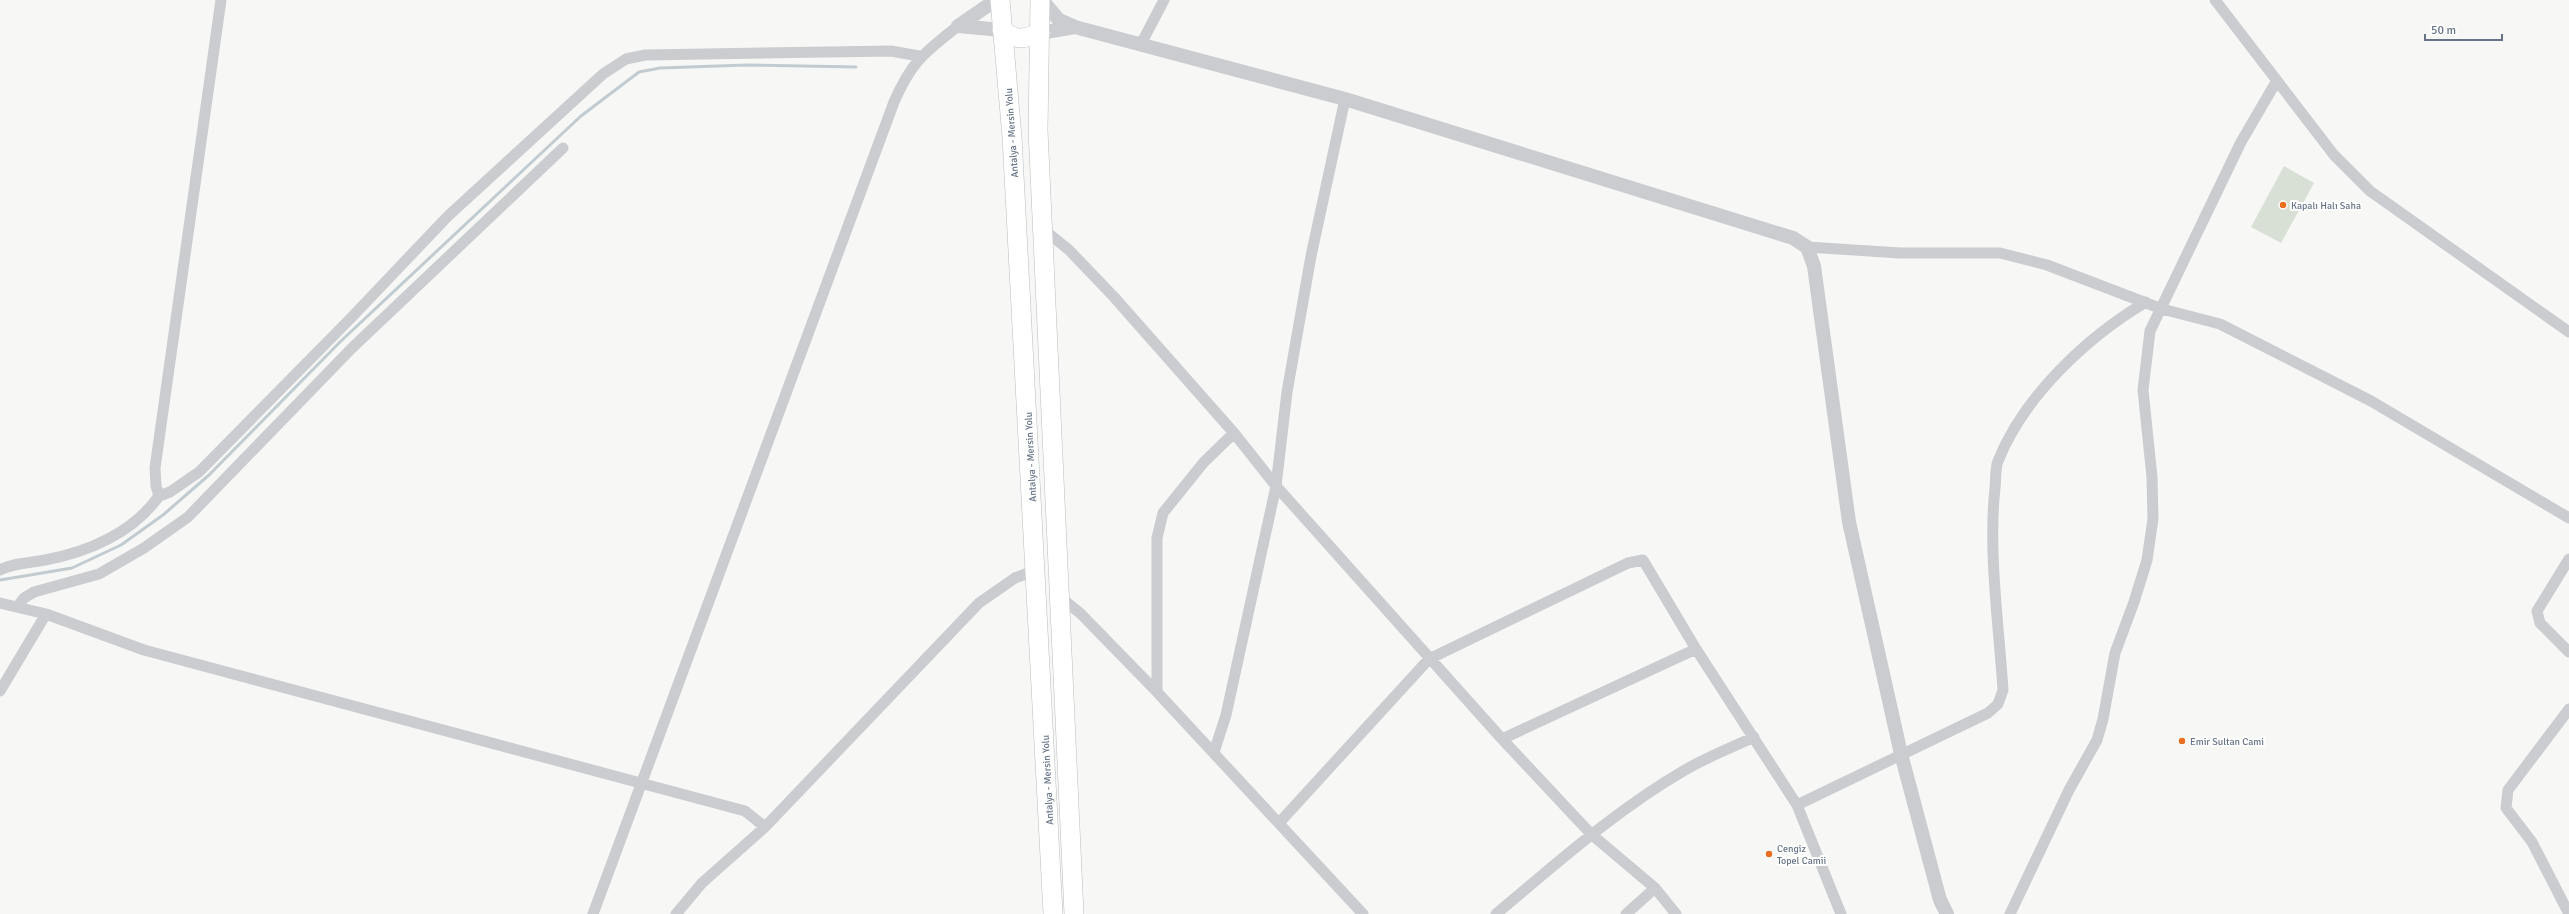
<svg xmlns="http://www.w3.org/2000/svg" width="2569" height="914" font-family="Signika,sans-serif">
	<rect width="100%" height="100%" fill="#f7f8f5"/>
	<!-- green -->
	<path fill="#d8e0d5" d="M2284,166L2314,183L2281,243L2251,227Z"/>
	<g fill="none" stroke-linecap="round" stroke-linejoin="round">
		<!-- stream -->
		<path stroke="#c2cbd0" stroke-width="3" d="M0,580L72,568L121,545L163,515L209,475L341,341L519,174L581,116L639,72L660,68L747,65L856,67"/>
		<defs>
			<path id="trunk" d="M1000,0L1012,137L1053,914
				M1040,0L1038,130L1074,914
				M1002,30C1016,41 1024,39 1040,33"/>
		</defs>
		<!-- trunk casing -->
		<use href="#trunk" stroke="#b9bcc0" stroke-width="20"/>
		<!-- minor -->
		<path stroke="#caccd0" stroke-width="11" d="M2215,0L2334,155L2370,191L2569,332
			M1141,44L1164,0
			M1043,229L1069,250L1114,297L1234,433L1276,486L1502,739L1591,834L1655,888L1676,914
			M1807,247L1900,253H2000L2047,265L2162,309L2220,324L2371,401L2569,518
			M159,496L170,492L199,472L350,319L448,216L603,74L626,59L645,55L891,51L919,56
			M2569,559L2537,611L2540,623L2569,652
			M0,570C12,563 30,563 45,560C88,552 133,533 159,496L156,486L155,468L221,0
			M1059,596L1081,614L1157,692L1363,914
			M0,603L46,614L144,650L745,811L765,827
			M18,606L24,598L34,592L99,574L144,548L188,517L352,348L563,148
			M0,691L46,614
			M1157,692V538L1163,513L1204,462L1234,433
			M1502,739L1696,649
			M1214,752L1226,715L1276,486L1287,392L1311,256L1345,99
			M1797,805L1988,713L1998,704L2003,690C1999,627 1988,551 1995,488C1996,480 1995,469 1998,461C2024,396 2087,337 2146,302
			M1279,823L1429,659L1628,563L1643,560L1696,649L1797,805L1841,914
			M593,914L894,102C912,61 924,53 958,26
			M676,914L702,883L765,827L979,603L1015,578L1036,570
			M1496,914C1557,863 1616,810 1685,770C1707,757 1731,748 1754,737
			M1626,914L1655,888
			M2010,914L2069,790L2097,740L2103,719L2115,653L2134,602L2147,560L2153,519L2152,477L2143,390L2150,331L2241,142L2276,82
			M2569,914L2532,842L2506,808L2508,790L2569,709"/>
		<!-- tertiary -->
		<path stroke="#caccd0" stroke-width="14" d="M1042,0L1059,20L1075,27L1345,99L1793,238L1807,247L1814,266L1849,522L1901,754L1940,900L1947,914
			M958,26L996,0
			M958,26L1002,30
			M1040,33L1075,27"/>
		<!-- trunk -->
		<use href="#trunk" stroke="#fff" stroke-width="19"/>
	</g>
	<!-- markers -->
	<g fill="#eb6e21" stroke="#fff" stroke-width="1.5">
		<circle cx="2283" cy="205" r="4"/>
		<circle cx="2182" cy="741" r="4"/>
		<circle cx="1769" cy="854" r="4"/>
	</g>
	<g text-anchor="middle" stroke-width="4" stroke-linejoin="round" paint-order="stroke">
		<!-- street labels -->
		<g font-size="10" fill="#657387" stroke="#fff">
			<text transform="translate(1011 133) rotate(-94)" y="4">Antalya - Mersin Yolu</text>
			<text transform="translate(1030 457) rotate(-93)" y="4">Antalya - Mersin Yolu</text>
			<text transform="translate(1047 780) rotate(-93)" y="4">Antalya - Mersin Yolu</text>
		</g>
		<!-- poi labels -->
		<g font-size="10" fill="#657387" stroke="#fff" text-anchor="start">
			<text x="2291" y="209">Kapalı Halı Saha</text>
			<text x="2190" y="745">Emir Sultan Cami</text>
			<text x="1777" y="852">Cengiz<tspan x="1777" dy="12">Topel Camii</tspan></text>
		</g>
	</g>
	<!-- scale -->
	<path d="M2425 34v6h77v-6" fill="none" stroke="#657387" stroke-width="2"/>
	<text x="2431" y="34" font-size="12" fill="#657387" stroke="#ffffff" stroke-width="3" paint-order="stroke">50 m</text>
</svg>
